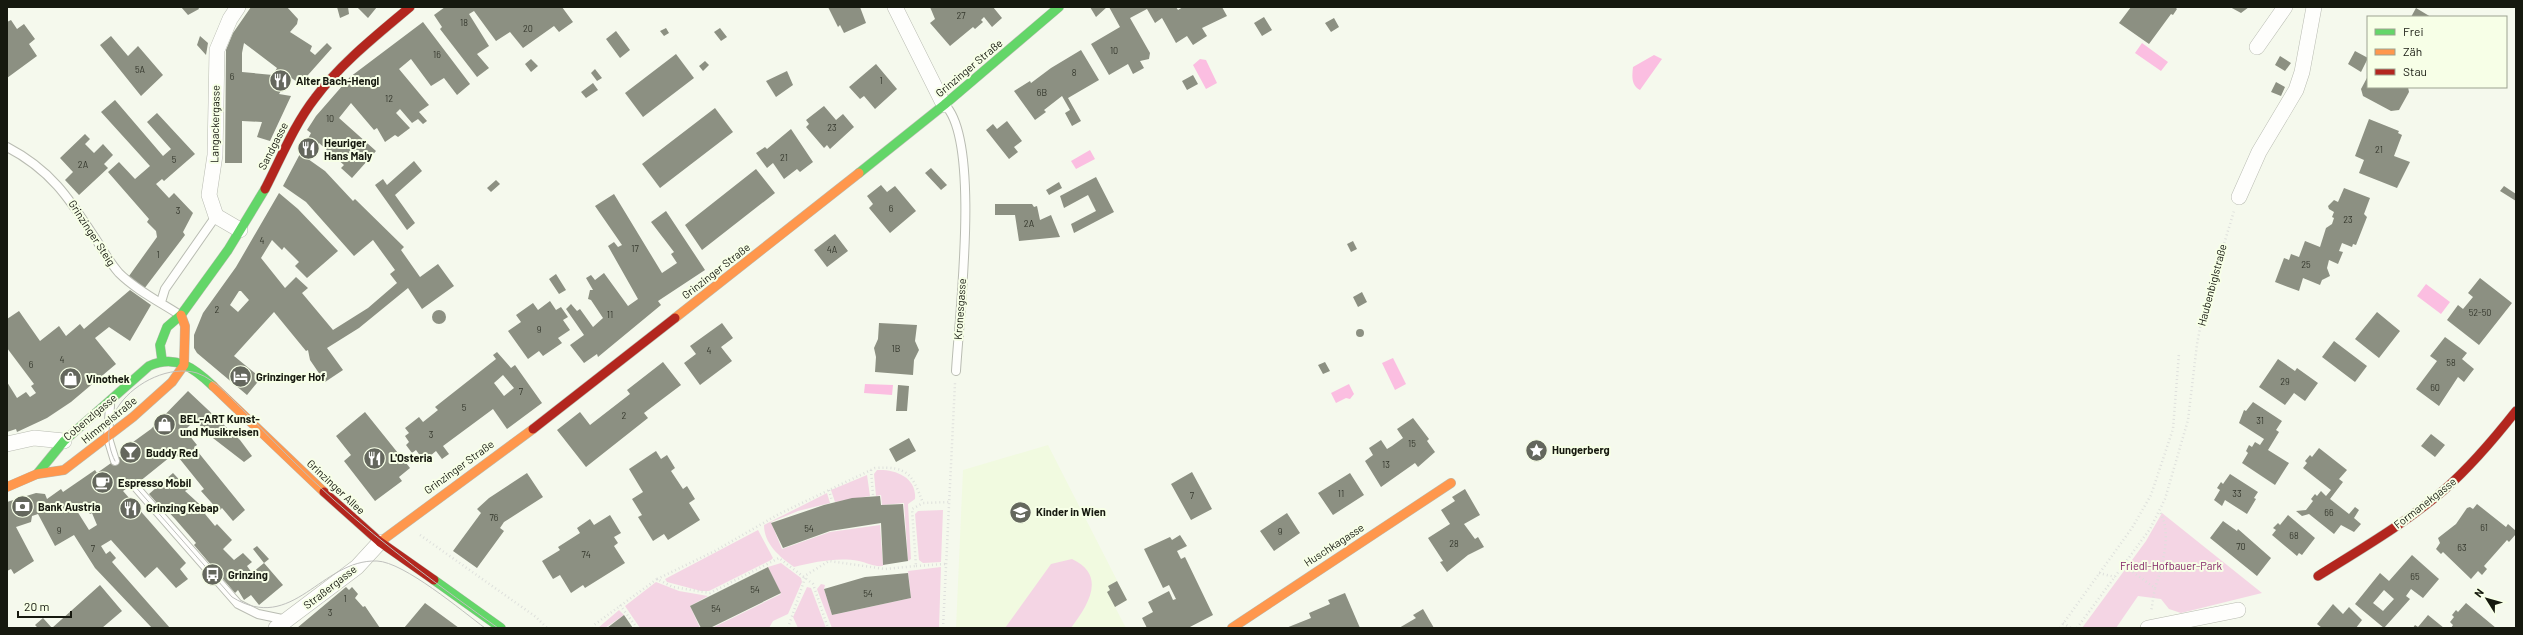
<svg xmlns="http://www.w3.org/2000/svg" width="2523" height="635" font-family="Barlow,sans-serif">
	<rect width="100%" height="100%" fill="#f5f9ed"/>
	<!-- built -->
	<path fill="#f1fae0" d="M1048,445L1127,600L1115,607L1126,628H956L963,470Z"/>
	<!-- green -->
	<path fill="#f4d5e4" d="M877,470C895,469 917,477 915,499L908,504L911,559L908,561L904,503L882,505L881,495L876,496L874,474Z
		M867,475L870,496L835,502L831,490Z
		M827,493L830,503L798,511L771,522L782,549L830,532L880,525L883,566C874,567 868,563 859,561C837,557 815,562 794,567C780,557 764,544 764,525Z
		M943,510L941,562L923,563L919,560L915,514L918,511Z
		M2162,513L2262,593L2181,613L2169,609L2161,599L2138,596L2116,628H2082L2146,541Z
		M758,530L773,558L771,560L709,591H701L667,582L665,579Z
		M1072,559C1108,576 1087,606 1071,628H1005L1051,564Z
		M781,563L801,578L802,582L788,614L773,621L769,628H712L781,594L768,567Z
		M941,567L939,628H832L818,592L817,589L821,584L825,585L824,589L832,615L911,598L908,571Z
		M656,582L679,591L708,596L690,606L700,628H640L625,606Z
		M807,587L811,588L826,628H798L793,617Z
		M619,610L624,615L605,628H598Z"/>
	<!-- water -->
	<path fill="#fbbee1" d="M2142,43L2168,62L2161,71L2135,53Z
		M1654,55L1662,59L1640,90C1631,85 1632,76 1633,67Z
		M1200,59L1206,60L1217,83L1206,89L1193,65Z
		M1090,150L1095,159L1076,169L1071,161Z
		M2426,284L2450,302L2441,314L2417,296Z
		M1393,358L1406,384L1395,390L1382,363Z
		M865,384L893,385L892,395L864,393Z
		M1349,384L1354,394L1350,399L1346,398L1336,403L1331,393Z"/>
	<!-- building -->
	<path fill="#8c9082" fill-rule="evenodd" d="M181,7H198L199,9L188,15Z
		M251,7H287L298,19L297,24L290,32L312,46L310,51L315,55L327,43L332,48L300,84L290,77L279,94L291,96L270,141L257,137L262,122L242,121V163H225L226,50L233,33ZM244,43L277,68L273,75L242,72V53Z
		M337,7H348L349,14L340,18Z
		M357,7H377L368,18Z
		M445,7H562L573,22L559,32L554,26L523,48L510,32L496,41L474,11L469,14L489,46L477,54L489,68L477,77L440,29L442,27L434,15Z
		M828,7H860L866,23L844,33L840,25L838,27Z
		M930,7H993L1002,18L992,27L984,17L981,20L983,22L975,29L973,27L950,46L930,23L935,19Z
		M1090,7H1107L1096,17Z
		M1109,7H1176L1178,10L1183,7H1222L1227,16L1202,28L1207,36L1193,45L1187,36L1176,43L1162,18L1155,23L1147,9L1130,18L1150,53L1149,59L1140,61L1144,68L1133,74L1128,64L1109,75L1091,44L1120,27Z
		M2131,7H2175L2177,9L2173,15L2171,14L2149,44L2119,23Z
		M2230,7H2249L2241,13Z
		M2416,8L2431,17H2411Z
		M1264,17L1272,30L1262,36L1254,23Z
		M1334,18L1339,27L1331,32L1325,23Z
		M11,20L17,29L24,24L35,39L29,44L37,56L7,78V22Z
		M423,22L470,84L457,95L444,78L431,86L411,59L399,69L429,105L419,112L427,121L423,124L418,119L412,123L400,109L396,113L410,128L398,137L395,135L385,142L377,128L374,130L351,103L339,118L376,151L352,178L341,168L344,165L319,143L308,159L325,171L353,201L355,199L404,247L401,250L420,277L438,264L454,286L422,309L408,288L359,328L327,348L343,370L325,382L310,360L308,350L306,351L274,312L234,356L261,378L247,395L197,353L194,348V335L203,313L236,267L279,193L298,209L338,251L307,278L295,266L299,262L284,247L282,250L272,240L261,258L285,288L296,277L308,288L302,293L333,330L368,308L397,283L390,274L395,270L373,240L354,256L306,202L283,186L311,133L307,130L316,116L350,77ZM239,291H241L249,300L238,312L230,305Z
		M666,28L669,33L664,36L660,31Z
		M720,28L727,37L721,41L714,32Z
		M616,31L630,50L620,58L606,39Z
		M111,36L128,56L138,46L163,75L141,96L100,45Z
		M200,36L208,43L206,55L197,45Z
		M1081,50L1099,80L1068,98L1081,121L1072,126L1065,113L1070,110L1062,96L1044,110L1046,112L1035,120L1014,91L1030,81L1031,83L1051,68Z
		M2355,51L2368,58L2361,72L2348,64Z
		M676,54L694,78L643,117L625,93Z
		M2280,56L2291,63L2285,71L2275,65Z
		M531,59L538,66L531,72L525,64Z
		M705,61L709,65L703,71L699,66Z
		M876,64L897,89L875,109L864,96L860,99L849,87Z
		M595,69L602,78L597,81L591,73Z
		M787,71L793,85L776,97L766,81Z
		M1193,75L1198,84L1187,90L1182,81Z
		M2368,76V87H2408L2409,92L2399,110L2391,111L2363,96L2361,89Z
		M2276,82L2285,87L2281,96L2271,92Z
		M593,83L598,90L586,98L581,92Z
		M115,100L163,156L171,149L147,122L157,113L195,154L164,181L162,179L156,184L169,198L174,193L193,213L183,232L185,235L144,289L129,276L157,237L156,231L147,222L149,219L108,172L119,162L135,179L150,166L101,112Z
		M824,106L836,120L843,114L854,127L830,149L827,145L824,148L806,127L809,124L806,120Z
		M715,108L733,132L660,188L642,164Z
		M2369,119L2399,131L2398,133L2402,135L2394,156L2410,162L2397,188L2359,173L2364,160L2355,156Z
		M1007,121L1022,141L1014,147L1018,152L1009,159L986,130L993,124L997,129Z
		M791,129L813,162L800,172L797,169L784,179L773,163L767,168L756,153L765,147L767,149Z
		M85,134L90,139L85,144L94,153L103,144L113,155L104,164L108,168L79,195L65,180L73,172L60,158Z
		M414,161L422,171L395,195L415,223L407,230L375,185L383,179L387,185Z
		M931,168L947,185L941,190L925,173Z
		M756,169L775,193L702,250L685,225Z
		M1096,177L1114,212L1074,233L1071,224L1096,211L1088,195L1064,208L1060,196Z
		M496,180L500,184L491,192L487,188Z
		M1059,182L1062,188L1049,195L1046,190Z
		M881,185L887,192L895,186L916,211L890,233L869,208L873,204L867,196Z
		M2504,186L2516,194V201L2500,191Z
		M2344,188L2370,198L2364,214L2367,217L2356,245L2353,244L2352,247L2342,243L2339,251L2343,252L2338,264L2329,260L2327,268L2330,276L2322,280L2320,285L2303,278L2299,291L2275,282L2284,258L2289,260L2291,254L2299,257L2305,241L2320,247L2326,228L2332,224L2334,218L2332,217L2334,212L2329,209L2328,206L2334,200L2338,202Z
		M614,194L662,273L677,263L671,254L674,252L651,222L666,211L705,270L658,301L661,305L598,357L597,354L584,363L570,345L584,335L566,309L571,304L577,311L580,309L593,327L603,318L591,300L588,299L590,290H593L586,278L591,275L595,280L604,273L628,306L638,299L608,246L614,242L618,247L622,245L595,206Z
		M995,204H1032L1034,207L1037,206L1040,220L1051,215L1060,237L1019,241L1015,215H995Z
		M835,234L848,251L827,267L814,250Z
		M1353,241L1357,249L1351,252L1347,244Z
		M556,274L566,290L559,294L549,279Z
		M2480,278L2512,303L2479,345L2447,320L2458,305L2463,309L2473,297L2468,293Z
		M130,290L151,305L130,341L109,327L95,338L116,364L71,402L47,418L17,432L16,429L7,432V382L17,398L26,392L30,397L36,393L31,386L34,384L7,348V319L19,311L40,341L59,326L66,336L80,324L84,329Z
		M1362,292L1367,302L1358,307L1353,297Z
		M550,301L556,310L561,307L568,317L563,320L570,330L558,338L562,343L543,356L539,351L528,359L508,331L521,322L516,315L533,303L538,310Z
		M432 317a7 7 0 1 1 14 0a7 7 0 1 1-14 0Z
		M2377,312L2400,331L2379,358L2355,339Z
		M722,323L733,338L721,347L732,361L700,385L684,363L696,354L690,346Z
		M879,323L917,325L915,341L919,350L914,360L913,375L875,372L876,357L874,348L878,339Z
		M1356 333a4 4 0 1 1 8 0a4 4 0 1 1-8 0Z
		M2445,337L2467,353L2462,359L2474,369L2464,382L2458,377L2439,406L2416,389L2437,361L2430,356Z
		M2334,341L2367,366L2355,382L2322,357Z
		M497,352L511,368L515,365L542,403L507,429L493,409L443,446L449,454L442,459L436,451L424,461L416,450L412,453L406,445L409,442L405,436L409,433L405,428L419,417L423,422L438,410L435,407L496,359L493,355ZM503,375L514,388L504,396L494,383Z
		M2278,359L2295,371L2297,368L2318,383L2305,401L2294,393L2285,405L2259,387Z
		M663,362L681,385L644,413L648,418L586,467L557,430L580,412L590,425L630,394L627,390Z
		M1325,362L1330,371L1323,374L1318,365Z
		M898,385L909,386L907,411H896Z
		M188,391L240,440L252,456L244,462L209,435L195,420L185,430L197,445L194,447L245,510L233,521L222,508L219,511L201,491L204,489L175,453L139,482L137,481L123,491L186,563L180,569L188,579L176,588L157,567L145,578L111,540L101,546L106,554L110,551L116,558L112,562L170,628H152L95,568L74,535L55,546L38,514L32,516L31,522L16,527L34,561L14,574L11,569L7,571V502L36,493L45,494L47,499L61,489L63,492L95,470L97,473L121,456L122,450L151,429ZM84,506L90,514L92,513L97,525L89,530L77,511Z
		M2253,402L2282,421L2276,430L2279,432L2268,450L2289,463L2275,485L2242,463L2248,453L2246,451L2249,445L2252,447L2255,442L2260,445L2264,439L2239,423L2244,410L2246,411Z
		M365,412L410,468L399,477L402,481L375,501L344,461L351,455L336,436Z
		M1413,418L1429,439L1427,441L1435,452L1418,467L1415,463L1381,487L1365,461L1373,455L1369,448L1381,440L1387,449L1392,446L1403,438L1397,429Z
		M2431,434L2445,445L2435,457L2421,446Z
		M909,438L916,451L896,462L889,449Z
		M2319,448L2347,470L2339,479L2343,482L2330,499L2349,514L2355,507L2359,510L2354,518L2361,524L2354,532L2341,525L2334,534L2309,514L2302,516L2296,511L2306,510L2313,501L2311,499L2315,494L2317,496L2321,491L2326,496L2331,490L2303,468L2307,463L2305,461L2310,455L2312,457Z
		M656,451L661,459L667,455L675,468L671,471L683,489L687,486L695,499L689,503L700,520L668,540L664,534L653,541L638,517L642,515L632,499L643,492L629,469Z
		M1192,472L1212,509L1191,520L1171,484Z
		M173,473L188,489L185,491L207,511L205,514L215,526L217,524L232,540L223,549L234,560L243,553L252,562L247,566L252,573L264,563L283,585L259,605L251,595L244,600L238,590L235,593L194,545L196,543L176,520L165,508L163,510L149,494Z
		M527,473L543,497L504,522L500,528L504,531L477,568L453,551L481,513L477,509L489,498Z
		M1350,473L1364,495L1333,515L1318,493Z
		M2230,474L2258,492L2254,498L2256,499L2247,514L2225,500L2222,506L2214,500L2220,490L2217,488L2221,482L2223,484Z
		M1465,489L1480,515L1464,524L1475,539L1478,537L1484,547L1468,555L1447,572L1440,562L1443,561L1428,538L1450,524L1441,510L1455,501L1452,497Z
		M880,496L881,505L903,504L908,561L883,565L881,523L830,531L783,548L771,523L824,505L852,498Z
		M2477,504L2506,527L2508,524L2516,531V534L2509,542L2507,540L2484,566L2487,569L2482,575L2478,571L2471,579L2443,552L2441,554L2436,549L2440,543L2438,538L2456,524L2467,508L2470,507L2473,509Z
		M1287,513L1300,533L1274,551L1260,531Z
		M610,515L621,533L614,537L618,543L614,546L625,563L585,588L583,585L571,593L560,575L553,579L542,561L560,550L558,547L580,533L577,528L590,519L594,525Z
		M2288,515L2315,538L2302,555L2299,553L2297,556L2272,535L2276,530L2273,528L2278,523L2280,525Z
		M2223,521L2237,531L2238,529L2271,558L2257,576L2210,538Z
		M1180,535L1187,546L1177,551L1181,559L1185,557L1213,615L1188,628H1147L1142,618L1153,612L1148,602L1169,591L1173,600L1176,599L1169,585L1163,588L1144,549L1170,537L1172,540Z
		M257,546L269,559L264,563L253,549Z
		M2412,555L2439,579L2423,598L2411,589L2406,596L2410,599L2384,628L2355,604L2380,573L2389,581ZM2384,590L2394,599L2383,611L2373,603Z
		M768,567L781,593L710,628H701L690,606Z
		M908,573L911,598L832,615L824,589L865,577Z
		M1117,581L1127,600L1115,607L1107,592L1110,590L1108,586Z
		M100,585L122,611L102,628H38L35,625L43,618L52,628Z
		M346,587L349,590L352,587L358,594L355,598L363,607L365,606L380,628H297Z
		M1345,593L1360,628H1286L1311,618L1309,613L1330,604L1328,600Z
		M425,603L459,628H404Z
		M2466,603L2496,628H2451L2453,625L2450,622L2454,617L2452,615L2456,610L2458,612Z
		M2333,604L2343,614L2349,607L2362,620L2356,628H2322L2317,624Z
		M1423,609L1434,628H1399L1416,618L1413,615Z
		M624,615L633,628H607Z
		M2428,615L2444,628H2413L2415,625L2418,627Z"/>
	<g fill="none" stroke-linecap="round" stroke-linejoin="round">
		<defs>
			<path id="lane" d="M945,105C981,141 959,317 956,371
				M7,147C51,170 69,198 95,238C103,250 110,263 119,273C136,290 160,302 180,315
				M161,302L165,289L216,216
				M110,405L108,438L115,461
				M133,484L238,604L258,614L287,620"/>
			<path id="street" d="M238,7L230,19L217,50L215,155L209,195L216,216L240,230
				M895,7L944,105
				M2257,47L2285,7
				M2239,197L2259,152L2296,90L2302,72L2314,7
				M7,444L34,438L64,441
				M276,628L357,567L380,542
				M2148,628L2238,610"/>
			<path id="fast" d="M859,173L944,105L1059,7
				M162,360L160,345L167,327L181,315L228,250L265,189
				M37,474L64,441L149,366C176,354 194,368 213,386
				M434,580L501,628"/>
			<path id="slow" d="M181,315L185,326L184,365
				M675,318L859,173
				M213,386L324,492
				M7,487L37,474L64,470L133,417L172,382L184,365
				M380,542L533,429
				M1232,628L1451,483"/>
			<path id="jam" d="M265,189C281,158 294,125 315,98C341,63 377,35 410,7
				M533,429L675,318
				M324,492L380,542L434,580
				M2318,576C2361,549 2406,523 2444,490C2471,466 2494,439 2516,411"/>
		</defs>
		<!-- lane casing -->
		<use href="#lane" stroke="#b9bcb2" stroke-width="10"/>
		<!-- street casing -->
		<use href="#street" stroke="#b9bcb2" stroke-width="16"/>
		<!-- fast casing -->
		<use href="#fast" stroke="#b9bcb2" stroke-width="10"/>
		<!-- slow casing -->
		<use href="#slow" stroke="#b9bcb2" stroke-width="10"/>
		<!-- jam casing -->
		<use href="#jam" stroke="#b9bcb2" stroke-width="10"/>
		<!-- path -->
		<path stroke="#dee0dc" stroke-width="2.5" stroke-dasharray="1 3" stroke-linecap="butt" d="M871,470L873,495
			M829,490L832,501
			M420,535L536,617L547,628
			M2123,565L2155,588L2151,612
			M916,566L945,564
			M2099,573L2115,577
			M803,577L829,561L885,569L916,566L912,509L923,503
			M657,579L715,551L779,514L875,468C908,466 912,474 923,503L949,502
			M2155,588C2162,568 2173,530 2159,511
			M620,605L637,628
			M2063,623L2071,628
			M593,628L594,625L657,579L673,587L710,593L779,558L813,584L828,628
			M788,628L805,578
			M943,628L955,383
			M2060,628L2132,528L2151,495L2173,429L2179,353
			M2077,628L2150,529L2165,499L2188,420L2197,344L2203,313L2234,211"/>
		<!-- lane -->
		<use href="#lane" stroke="#fefefc" stroke-width="8"/>
		<!-- street -->
		<use href="#street" stroke="#fefefc" stroke-width="15"/>
		<!-- fast -->
		<use href="#fast" stroke="#63d668" stroke-width="9"/>
		<!-- slow -->
		<use href="#slow" stroke="#ff974d" stroke-width="9"/>
		<!-- jam -->
		<use href="#jam" stroke="#b3261e" stroke-width="9"/>
		<!-- tram -->
		<path stroke="#bfc0bd" stroke-width="1" d="M115,461C105,441 107,422 120,404C136,382 170,365 197,373C217,380 233,401 248,415C276,444 304,473 334,500C386,547 442,588 498,628
			M133,484L232,597C293,635 321,559 377,561C404,562 462,611 485,628"/>
	</g>
	<!-- icons -->
	<defs>
		<symbol id="restaurant-disc" viewBox="-11 -11 22 22"><circle r="9.5" fill="#64675d" stroke="#f7ffe7"/><path d="M-5-6h1v4h1v-4h1v4h1v-4h1v5L-1.5 .5V6h-2V.5L-5-1ZM5-6V6H3V1.5H1.5Q1.5-4 5-6Z" fill="#fff"/></symbol>
		<symbol id="hotel-disc" viewBox="-11 -11 22 22"><circle r="9.5" fill="#64675d" stroke="#f7ffe7"/><path d="M-6-4.5h1.5V1H6V5H4.5V3h-9V5H-6ZM-4 0a1.8 1.8 0 1 1 3.6 0ZM.5 0V-2.5h3Q6-2.5 6 0Z" fill="#fff"/></symbol>
		<symbol id="shop-disc" viewBox="-11 -11 22 22"><circle r="9.5" fill="#64675d" stroke="#f7ffe7"/><path d="M-5-2.5h2.3a2.7 3.5 0 0 1 5.4 0H5L5.5 6h-11ZM-1.5-2.5h3a1.5 2.3 0 0 0-3 0Z" fill="#fff"/></symbol>
		<symbol id="sight-disc" viewBox="-11 -11 22 22"><circle r="9.5" fill="#64675d" stroke="#f7ffe7"/><path d="M0-6L1.8-2.2L6-1.7L2.9 1.2L3.7 5.4L0 3.3L-3.7 5.4L-2.9 1.2L-6-1.7L-1.8-2.2Z" fill="#fff"/></symbol>
		<symbol id="bar-disc" viewBox="-11 -11 22 22"><circle r="9.5" fill="#64675d" stroke="#f7ffe7"/><path d="M-6-5H6L.8 .8V4.5H3.5V6h-7V4.5H-.8V.8Z" fill="#fff"/></symbol>
		<symbol id="cafe-disc" viewBox="-11 -11 22 22"><circle r="9.5" fill="#64675d" stroke="#f7ffe7"/><path d="M-5.5-4.5H6V0H3Q3 3.5 0 3.5H-2.5Q-5.5 3.5-5.5 0ZM3-3.2v2h1.7v-2ZM-6 4.5H4V6H-6Z" fill="#fff"/></symbol>
		<symbol id="bank-disc" viewBox="-11 -11 22 22"><circle r="9.5" fill="#64675d" stroke="#f7ffe7"/><path d="M-6-4H6V4H-6ZM0-2.3a2.3 2.3 0 1 0 0 4.6a2.3 2.3 0 1 0 0-4.6Z" fill="#fff"/></symbol>
		<symbol id="school-disc" viewBox="-11 -11 22 22"><circle r="9.5" fill="#64675d" stroke="#f7ffe7"/><path d="M0-5L7-2L0 1L-7-2ZM-4 1L0 2.5L4 1V4Q0 6-4 4Z" fill="#fff"/></symbol>
		<symbol id="bus-disc" viewBox="-11 -11 22 22"><circle r="9.5" fill="#64675d" stroke="#f7ffe7"/><path d="M-5-6H5V4H4V6H2V4H-2V6H-4V4H-5ZM-3.5-4V0h7V-4ZM-3.5 1.2v1.5H-2V1.2ZM2 1.2v1.5H3.5V1.2Z" fill="#fff"/></symbol>
	</defs>
	<g fill-rule="evenodd">
		<use href="#restaurant-disc" x="268" y="68" width="25" height="25"/>
		<use href="#restaurant-disc" x="296" y="136" width="25" height="25"/>
		<use href="#hotel-disc" x="228" y="364" width="25" height="25"/>
		<use href="#shop-disc" x="58" y="366" width="25" height="25"/>
		<use href="#shop-disc" x="152" y="412" width="25" height="25"/>
		<use href="#sight-disc" x="1524" y="438" width="25" height="25"/>
		<use href="#bar-disc" x="118" y="440" width="25" height="25"/>
		<use href="#restaurant-disc" x="362" y="446" width="25" height="25"/>
		<use href="#cafe-disc" x="90" y="470" width="25" height="25"/>
		<use href="#bank-disc" x="10" y="494" width="25" height="25"/>
		<use href="#restaurant-disc" x="118" y="496" width="25" height="25"/>
		<use href="#school-disc" x="1008" y="500" width="25" height="25"/>
		<use href="#bus-disc" x="200" y="562" width="25" height="25"/>
	</g>
	<g text-anchor="middle" stroke-width="4" stroke-linejoin="round" paint-order="stroke">
		<!-- number labels -->
		<g font-size="9" fill="#34372c">
			<text x="961" y="19">27</text>
			<text x="464" y="26">18</text>
			<text x="528" y="32">20</text>
			<text x="1114" y="54">10</text>
			<text x="437" y="58">16</text>
			<text x="140" y="73">5A</text>
			<text x="1074" y="76">8</text>
			<text x="232" y="80">6</text>
			<text x="881" y="84">1</text>
			<text x="1042" y="96">6B</text>
			<text x="389" y="102">12</text>
			<text x="330" y="122">10</text>
			<text x="832" y="131">23</text>
			<text x="2379" y="153">21</text>
			<text x="784" y="161">21</text>
			<text x="174" y="163">5</text>
			<text x="83" y="168">2A</text>
			<text x="891" y="212">6</text>
			<text x="178" y="214">3</text>
			<text x="2348" y="223">23</text>
			<text x="1029" y="227">2A</text>
			<text x="262" y="244">4</text>
			<text x="635" y="252">17</text>
			<text x="832" y="253">4A</text>
			<text x="158" y="258">1</text>
			<text x="2306" y="268">25</text>
			<text x="217" y="313">2</text>
			<text x="2480" y="316">52-50</text>
			<text x="610" y="318">11</text>
			<text x="539" y="333">9</text>
			<text x="896" y="352">1B</text>
			<text x="709" y="354">4</text>
			<text x="62" y="363">4</text>
			<text x="2451" y="366">58</text>
			<text x="31" y="368">6</text>
			<text x="2285" y="385">29</text>
			<text x="2435" y="391">60</text>
			<text x="521" y="395">7</text>
			<text x="464" y="411">5</text>
			<text x="624" y="419">2</text>
			<text x="2260" y="424">31</text>
			<text x="431" y="438">3</text>
			<text x="1412" y="447">15</text>
			<text x="1386" y="468">13</text>
			<text x="1341" y="497">11</text>
			<text x="2237" y="497">33</text>
			<text x="1192" y="499">7</text>
			<text x="2329" y="516">66</text>
			<text x="494" y="521">76</text>
			<text x="2484" y="531">61</text>
			<text x="809" y="532">54</text>
			<text x="59" y="534">9</text>
			<text x="1280" y="535">9</text>
			<text x="2294" y="539">68</text>
			<text x="1454" y="547">28</text>
			<text x="2241" y="550">70</text>
			<text x="2462" y="551">63</text>
			<text x="93" y="552">7</text>
			<text x="586" y="558">74</text>
			<text x="2415" y="580">65</text>
			<text x="755" y="593">54</text>
			<text x="868" y="597">54</text>
			<text x="345" y="602">1</text>
			<text x="716" y="612">54</text>
			<text x="330" y="616">3</text>
		</g>
		<!-- street labels -->
		<g font-size="11" fill="#16190f" stroke="#f7ffe7">
			<text transform="translate(969 68) rotate(-40)" y="4">Grinzinger Straße</text>
			<text transform="translate(215 124) rotate(-89)" y="4">Langackergasse</text>
			<text transform="translate(273 146) rotate(-63)" y="4">Sandgasse</text>
			<text transform="translate(92 233) rotate(57)" y="4">Grinzinger Steig</text>
			<text transform="translate(716 271) rotate(-38)" y="4">Grinzinger Straße</text>
			<text transform="translate(2212 285) rotate(-75)" y="4">Haubenbiglstraße</text>
			<text transform="translate(960 309) rotate(-86)" y="4">Kronesgasse</text>
			<text transform="translate(90 417) rotate(-40)" y="4">Cobenzlgasse</text>
			<text transform="translate(109 420) rotate(-39)" y="4">Himmelstraße</text>
			<text transform="translate(459 467) rotate(-36)" y="4">Grinzinger Straße</text>
			<text transform="translate(336 487) rotate(43)" y="4">Grinzinger Allee</text>
			<text transform="translate(2425 503) rotate(-38)" y="4">Formanekgasse</text>
			<text transform="translate(1334 545) rotate(-33)" y="4">Huschkagasse</text>
			<text transform="translate(330 587) rotate(-38)" y="4">Straßergasse</text>
		</g>
		<!-- poi labels -->
		<g font-size="11" font-weight="bold" fill="#16190f" stroke="#f7ffe7" text-anchor="start">
			<text x="296" y="85">Alter Bach-Hengl</text>
			<text x="324" y="147">Heuriger<tspan x="324" dy="13">Hans Maly</tspan></text>
			<text x="256" y="381">Grinzinger Hof</text>
			<text x="86" y="383">Vinothek</text>
			<text x="180" y="423">BEL-ART Kunst-<tspan x="180" dy="13">und Musikreisen</tspan></text>
			<text x="1552" y="454">Hungerberg</text>
			<text x="146" y="457">Buddy Red</text>
			<text x="390" y="462">L'Osteria</text>
			<text x="118" y="487">Espresso Mobil</text>
			<text x="38" y="511">Bank Austria</text>
			<text x="146" y="512">Grinzing Kebap</text>
			<text x="1036" y="516">Kinder in Wien</text>
			<text x="228" y="579">Grinzing</text>
		</g>
		<!-- park labels -->
		<g font-size="11" fill="#7e1b61" stroke="#f7ffe7">
			<text x="2171" y="570">Friedl-Hofbauer-Park</text>
		</g>
	</g>
	<!-- border -->
	<rect width="2523" height="635" fill="none" stroke="#16190f" stroke-width="16"/>
	<!-- legend -->
	<rect x="2367" y="16" width="140" height="72" fill="#f7ffe7" stroke="#9da391"/>
	<rect x="2375" y="29" width="20" height="6" fill="#63d668" stroke="#9da391"/>
	<text x="2403" y="36" font-size="12" fill="#16190f">Frei</text>
	<rect x="2375" y="49" width="20" height="6" fill="#ff974d" stroke="#9da391"/>
	<text x="2403" y="56" font-size="12" fill="#16190f">Zäh</text>
	<rect x="2375" y="69" width="20" height="6" fill="#b3261e" stroke="#9da391"/>
	<text x="2403" y="76" font-size="12" fill="#16190f">Stau</text>
	<!-- north arrow -->
	<g transform="translate(2487 599) rotate(307)" stroke="#f7ffe7" stroke-width="3" paint-order="stroke">
	<path d="M0-3L7 15L0 10L-7 15Z" fill="#16190f"/>
	<text y="-6" font-size="11" font-weight="bold" text-anchor="middle" fill="#16190f">N</text>
	</g>
	<!-- scale -->
	<path d="M18 611v6h53v-6" fill="none" stroke="#16190f" stroke-width="2"/>
	<text x="24" y="611" font-size="12" fill="#16190f" stroke="#f7ffe7" stroke-width="3" paint-order="stroke">20 m</text>
</svg>
